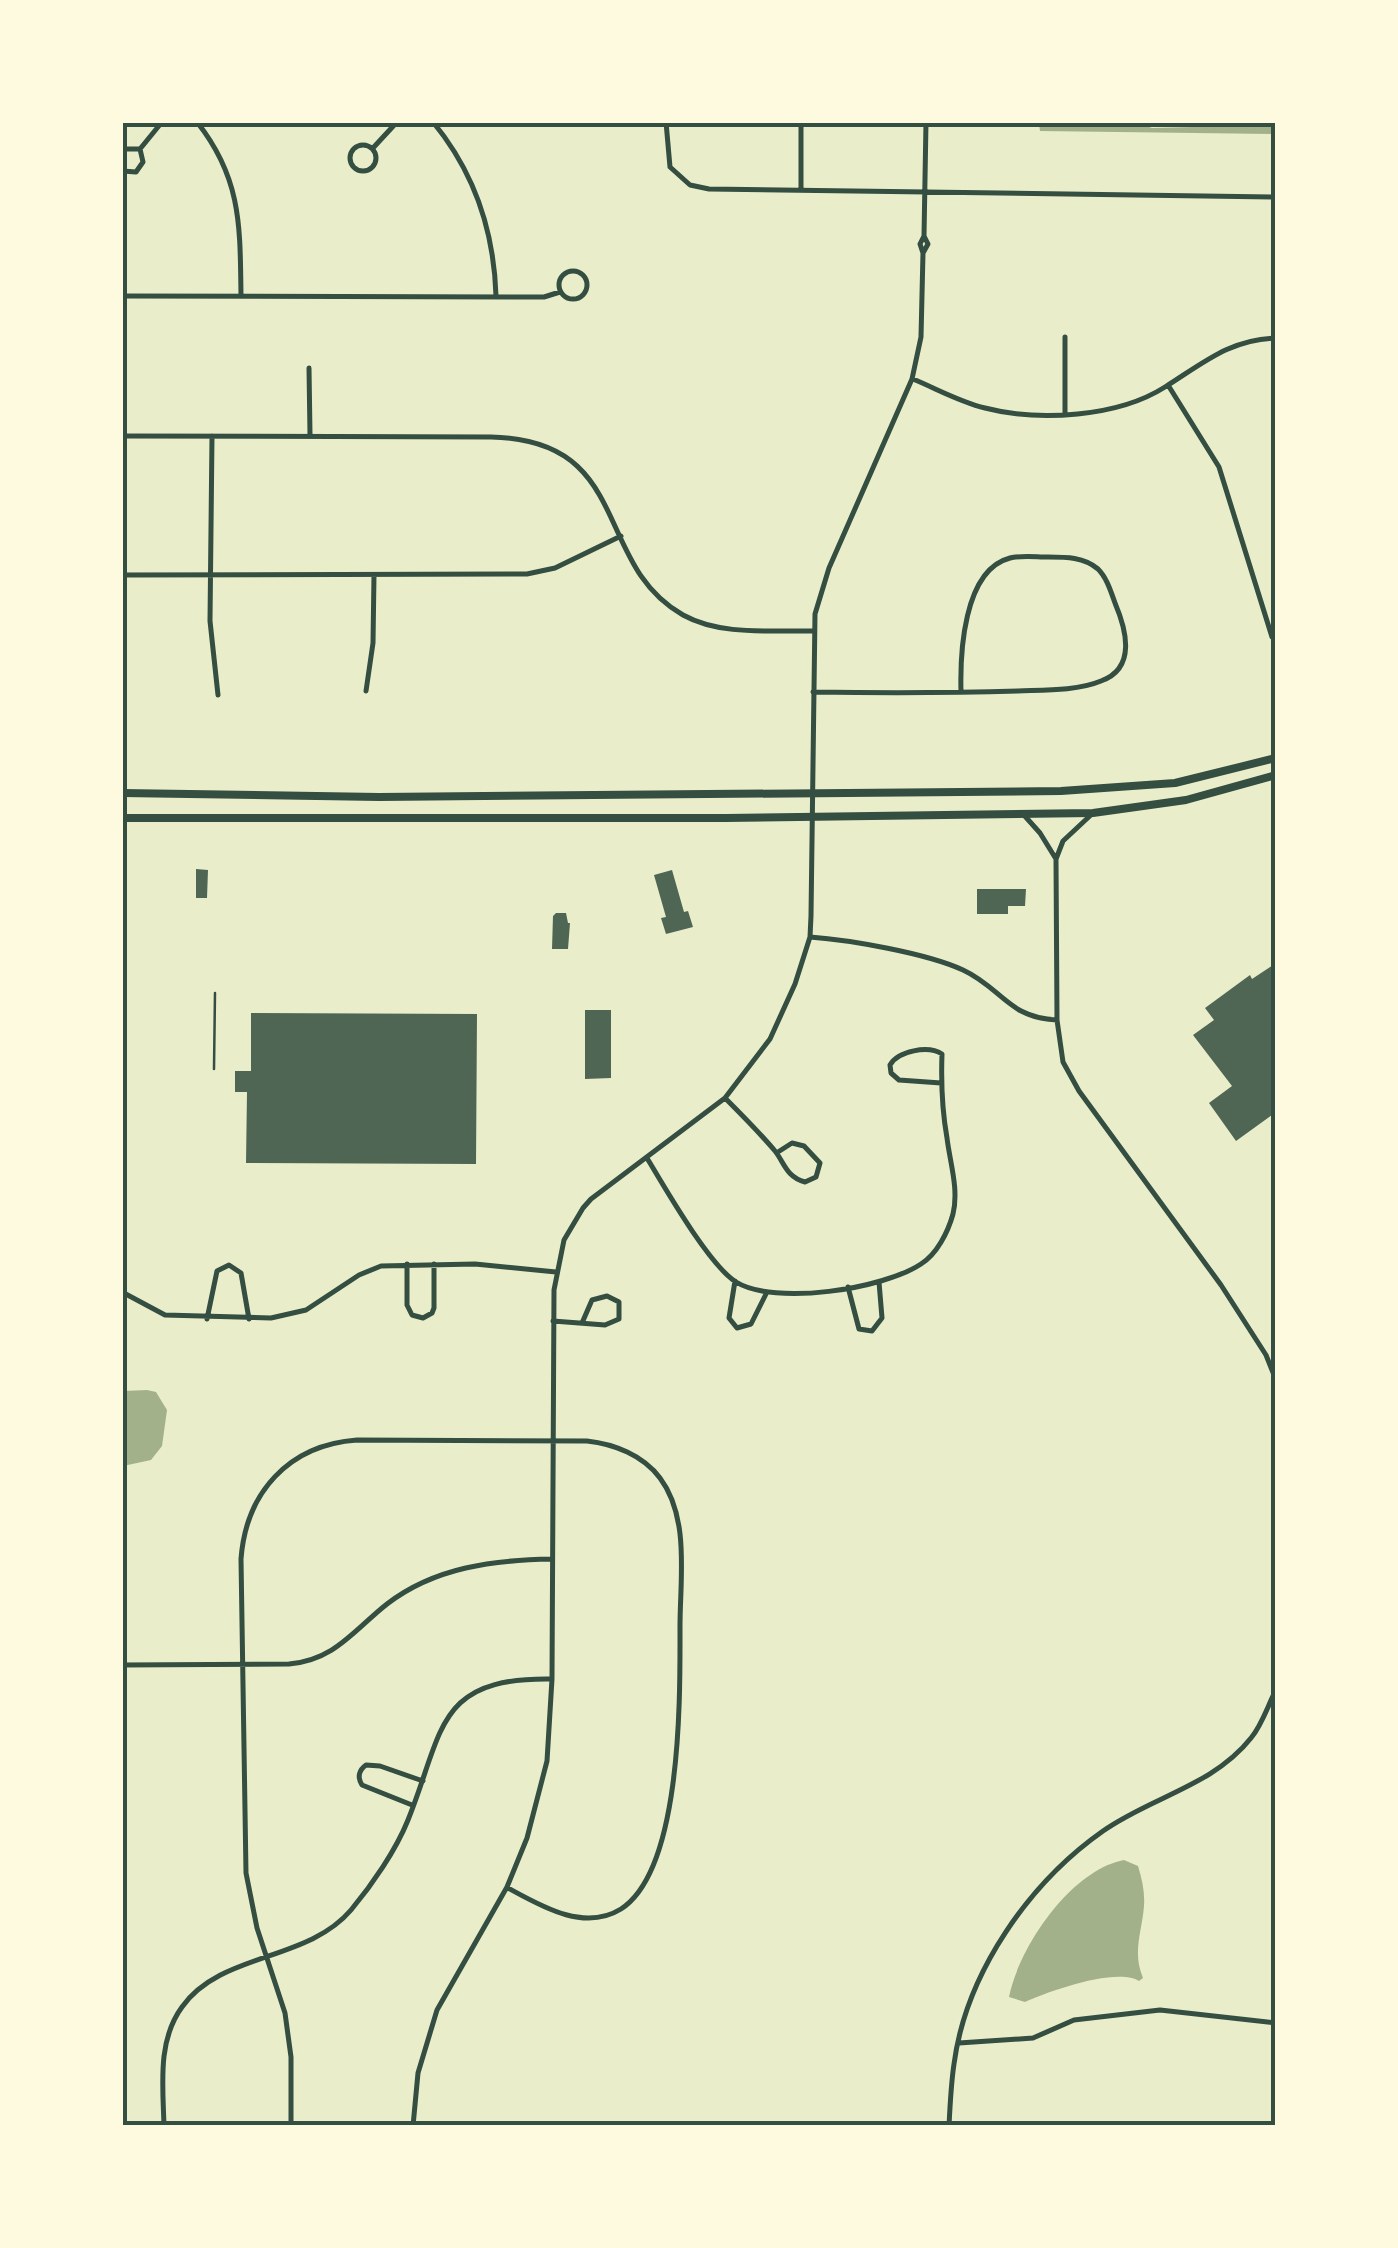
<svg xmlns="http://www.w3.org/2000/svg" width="1398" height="2248" font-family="Karla,sans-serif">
	<rect width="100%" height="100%" fill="#e9edc9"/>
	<!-- water -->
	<path fill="#a3b18a" d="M1044,123H1138L1152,128L1275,125L1276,134L1040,131L1039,124Z
		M147,1390L156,1392L167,1410L162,1446L151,1460L123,1466V1391Z
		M1124,1860L1138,1866C1142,1879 1145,1892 1144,1906C1142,1932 1132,1952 1143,1978L1139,1981C1117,1967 1049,1991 1025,2002L1009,1997C1019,1947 1071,1870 1124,1860Z"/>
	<!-- building -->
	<path fill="#4f6655" d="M196,869L208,870L207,898H196Z
		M672,870L684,912L688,911L693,927L666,934L661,918L666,917L654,875Z
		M977,889H1026L1025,906H1008V914H977Z
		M556,913H566L568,923H570L568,949H552L553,916Z
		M1276,963V1120L1272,1115L1236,1141L1209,1103L1232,1086L1193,1035L1214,1020L1205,1008L1250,975L1252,979Z
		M585,1010H611V1078L585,1079Z
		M251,1013L477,1014L476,1164L246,1163L247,1092H235V1071H251Z"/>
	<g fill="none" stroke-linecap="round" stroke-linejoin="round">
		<!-- service -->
		<path stroke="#344e41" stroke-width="2.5" d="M214,1069L215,993"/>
		<!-- minor -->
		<path stroke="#344e41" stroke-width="5" d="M197,122C242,179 240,227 241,296
			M433,122C475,173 494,231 496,296
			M666,122L670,167L690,185L709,189L1276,197
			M801,122V189
			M350 158a13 13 0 1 1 26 0a13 13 0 1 1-26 0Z
			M373,148L397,122
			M122,149H140L143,162L136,172L122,171
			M140,149L162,122
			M923,253L920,244L924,236
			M559 285a14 14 0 1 1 28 0a14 14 0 1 1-28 0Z
			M122,296L544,297L560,292
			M309,368L310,435
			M913,379C937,389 960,402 985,408C1039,422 1118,417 1165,387C1202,364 1230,339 1276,338
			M1168,385L1219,467L1272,637
			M1065,413V337
			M122,436L491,437C634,440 592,564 683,615C721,636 771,630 812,631
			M212,436L210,621L218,695
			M122,575L527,574L555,568L621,536
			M366,691L373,643L374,575
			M813,692C882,693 950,693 1018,691C1044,690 1077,691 1101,681C1137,668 1126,629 1115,603C1111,592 1107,578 1098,569C1084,557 1066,557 1048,557C1036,557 1021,555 1010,558C963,570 960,655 961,692
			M1093,813L1063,841L1056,859L1057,1020L1063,1062L1079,1091L1221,1285L1266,1355L1276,1380
			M1023,814L1040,833L1056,859
			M810,937C850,940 926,953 963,970C1002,988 1008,1018 1057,1020
			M725,1098C742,1115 760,1133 775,1151C784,1162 786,1177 805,1182L816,1177L820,1163L804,1146L792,1143L778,1152
			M647,1158C665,1188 709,1265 736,1282C775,1306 883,1289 921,1264C937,1254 948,1232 953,1214C959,1189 950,1163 947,1138C942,1110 941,1082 942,1054C928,1045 898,1051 890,1065L891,1073L899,1080L941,1083
			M407,1264V1305L412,1315L423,1318L432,1313L434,1308V1264
			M735,1281L729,1318L737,1328L751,1324L766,1294
			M848,1287L859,1329L872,1331L882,1318L879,1282
			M122,1292L165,1315L271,1318L306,1310L359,1275L381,1266L475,1264L556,1272
			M207,1319L217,1271L229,1265L241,1273L249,1319
			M553,1321L605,1325L619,1319V1302L607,1296L592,1300L582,1323
			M122,1665L289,1664C335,1660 354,1630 387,1604C435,1567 494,1560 552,1559
			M412,1805L362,1785C357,1777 359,1770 366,1765L380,1766L423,1781
			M959,2043L1033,2038L1074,2020L1160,2010L1276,2023
			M164,2126C163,2086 157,2041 182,2007C221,1952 307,1962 351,1910C372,1885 396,1850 408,1820C444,1731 435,1677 552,1679
			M291,2126V2057L285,2013L257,1928L246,1873L241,1559C246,1493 288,1445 357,1440L587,1441C614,1444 643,1455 660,1478C690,1518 680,1579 680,1626C680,1692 683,1869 621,1909C584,1932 541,1906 508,1888
			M413,2126L418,2073L437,2010L507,1887L527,1838L547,1761L552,1679L554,1290L564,1240L583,1208L591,1199L725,1098L770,1039L795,984L810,937L811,916L815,614L829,568L912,379L921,337L923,253L928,244L924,236L926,122
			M949,2126C950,2105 951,2084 954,2064C966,1973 1029,1883 1103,1831C1151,1797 1213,1786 1251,1738C1262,1725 1268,1705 1276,1690"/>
		<!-- primary -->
		<path stroke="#344e41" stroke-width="8" d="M122,793L379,797L1061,791L1175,783L1276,758
			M122,818H725L1093,813L1186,800L1276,775"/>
	</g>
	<!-- border -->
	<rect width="1398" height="2248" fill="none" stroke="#fefae0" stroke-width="250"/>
	<rect x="125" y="125" width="1148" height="1998" fill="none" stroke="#344e41" stroke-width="4"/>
</svg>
